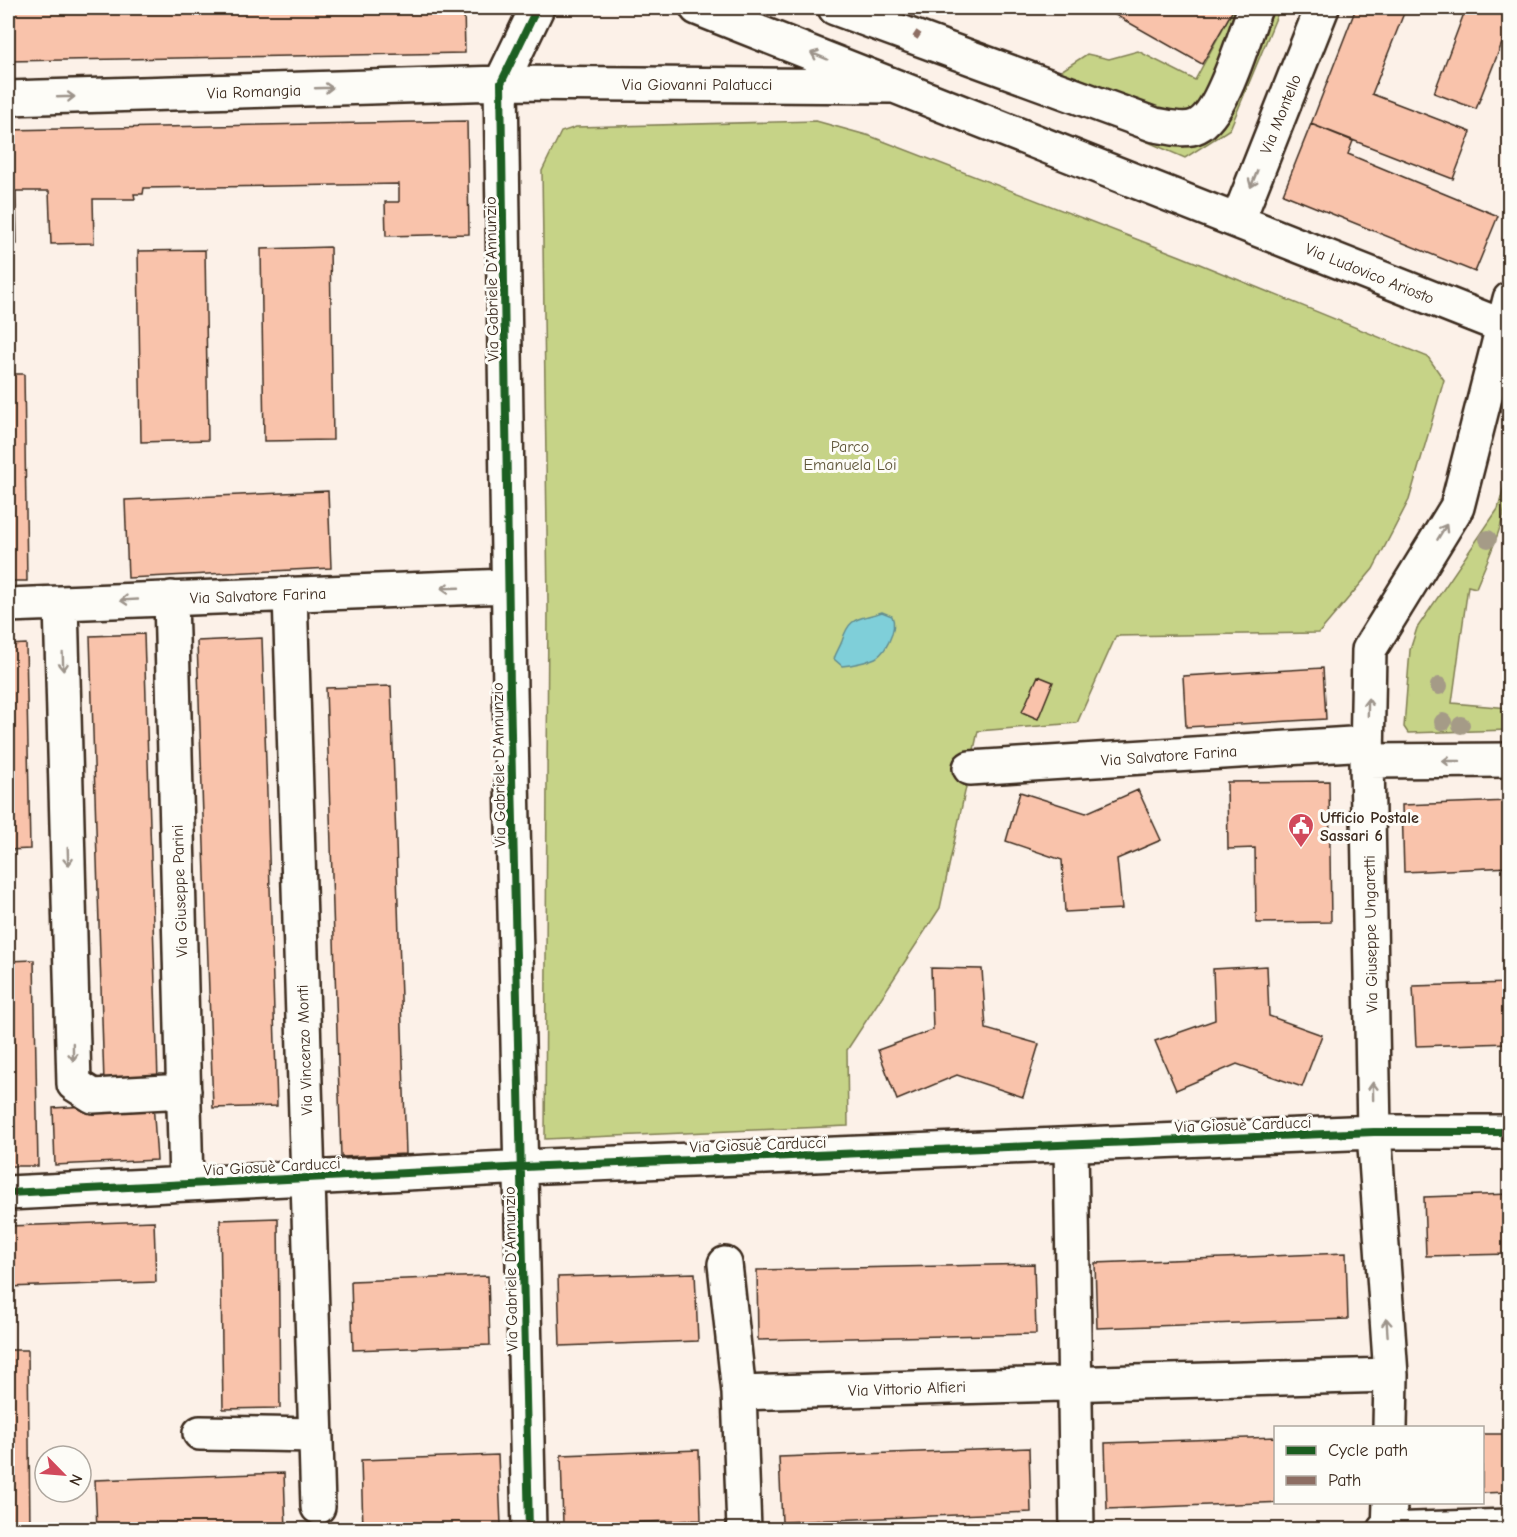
<svg xmlns="http://www.w3.org/2000/svg" width="1517" height="1537" font-family="'Comic Neue',sans-serif">
	<rect width="100%" height="100%" fill="#fcf1e8"/>
	<filter id="ink" filterUnits="userSpaceOnUse"><feTurbulence type="fractalNoise" baseFrequency=".0167" numOctaves="2"/><feDisplacementMap in="SourceGraphic" scale="12" xChannelSelector="R" yChannelSelector="G"/><feConvolveMatrix kernelMatrix="1 2 1 2 8 2 1 2 1" color-interpolation-filters="sRGB"/></filter>
	<g filter="url(#ink)">
		<!-- green -->
		<path fill="#c6d387" stroke="#807e52" stroke-width="1.5" d="M1234,8H1245L1208,105L1182,124L1043,75L1061,71L1087,54L1109,59L1138,51L1195,80Z
			M1267,8H1280L1230,129L1185,158L1113,127L1184,147L1226,121Z
			M816,121L870,136L1180,256L1428,357L1444,380L1409,500L1373,569L1319,633L1116,636L1077,723L978,731L940,908L847,1050L848,1126L545,1139L548,603L542,171L561,132L576,127Z
			M1509,468C1510,515 1493,546 1476,588L1468,586L1452,703L1509,708V730L1408,733L1404,727L1410,650L1417,628L1498,509Z"/>
		<!-- water -->
		<path fill="#7fcfd9" stroke="#648d8e" stroke-width="1.5" d="M882,612L892,616C898,629 885,657 870,660C862,663 851,665 842,666L834,659C836,652 840,647 842,641C850,615 859,620 882,612Z"/>
		<!-- building -->
		<path fill="#f9c3ab" stroke="#3b2a1e" stroke-width="1.5" d="M8,8H464L465,53L8,61Z
			M1103,8H1234L1202,64Z
			M1356,8H1406L1372,94L1471,132L1453,179L1311,124Z
			M1466,8H1510V23L1476,109L1434,93Z
			M467,121L469,234L386,236L385,202H399V184L144,188L143,194H134L135,199H93L94,243L51,244L49,191H16L17,244H8V130Z
			M1311,124L1353,141L1348,154L1498,216L1475,272L1283,194Z
			M330,247L333,440L264,441L261,249Z
			M205,250L208,440L141,442L138,251Z
			M8,374H24L27,581H8Z
			M328,491L331,568L128,578L125,500Z
			M144,634L158,1081L104,1083L90,636Z
			M262,638L277,1106L213,1108L197,641Z
			M26,644L30,849L8,850V645Z
			M1323,668L1326,719L1186,727L1183,676Z
			M1038,676L1053,682L1038,719L1022,712Z
			M391,686L406,1154L341,1157L326,688Z
			M1329,781L1331,922L1256,923L1255,848L1228,849L1227,782Z
			M1138,790L1161,840L1117,859L1122,909L1065,912L1062,860L1006,841L1020,792L1086,813Z
			M1510,801V867L1404,872L1402,805Z
			M34,960L38,1166H8V961Z
			M1267,966L1269,1016L1322,1035L1302,1087L1237,1064L1176,1090L1155,1041L1215,1020L1213,969Z
			M931,968L982,969L986,1029L1039,1044L1023,1097L957,1075L897,1100L878,1050L933,1030Z
			M1510,983V1043L1416,1046L1413,986Z
			M153,1102L157,1160L55,1165L53,1108Z
			M1510,1194V1254L1426,1256L1424,1197Z
			M278,1218L280,1408L223,1409L220,1220Z
			M154,1221L156,1282L8,1287V1226Z
			M1346,1253L1348,1319L1097,1328L1095,1263Z
			M1034,1264L1036,1334L758,1340L757,1270Z
			M695,1273L698,1341L560,1346L558,1277Z
			M488,1276L490,1345L353,1350L351,1281Z
			M8,1350H28L30,1530H8Z
			M1482,1434H1510V1492L1482,1493Z
			M1276,1437V1502H1283L1107,1509L1105,1443Z
			M1029,1448L1031,1512L782,1522L779,1457Z
			M699,1450L701,1520L563,1525L561,1455Z
			M498,1455L501,1525L363,1530L361,1460Z
			M284,1473L286,1530H97L95,1480Z"/>
		<g fill="none" stroke-linecap="round" stroke-linejoin="round">
			<defs>
				<path id="minor" d="M697,8L1510,329
					M835,8L1155,125C1168,127 1185,132 1197,126C1223,114 1244,36 1255,8
					M8,98L501,83L892,86
					M1238,220L1322,8
					M290,594L318,1507
					M171,598L186,1184
					M61,604L74,1084L93,1096L184,1091
					M8,605L508,586
					M1367,761L1510,760
					M970,768L1367,743
					M1071,1145L1077,1530
					M8,1193L545,1166L1374,1132H1510
					M725,1264L739,1393
					M1390,1428L1391,1375L1374,1132L1367,761L1369,650L1457,507L1510,299
					M200,1433L316,1435
					M529,1530L510,690L501,83L537,8
					M744,1530L739,1393L1391,1375
					M1384,1530L1510,1526
					M1389,1530L1390,1502"/>
			</defs>
			<!-- minor casing -->
			<use href="#minor" stroke="#3b2a1e" stroke-width="38"/>
			<!-- minor -->
			<use href="#minor" stroke="#fdfcf7" stroke-width="33"/>
			<!-- quiet -->
			<path stroke="#8d6e63" stroke-width="6" stroke-dasharray="12 6" stroke-linecap="butt" d="M915,38L919,32"/>
			<defs>
				<path id="cycleway" d="M8,1193L545,1166L1374,1132H1510
					M529,1530L510,690L501,83L537,8"/>
			</defs>
			<!-- cycleway casing -->
			<use href="#cycleway" stroke="#fdfcf7" stroke-width="11"/>
			<!-- cycleway -->
			<use href="#cycleway" stroke="#1b5e20" stroke-width="8"/>
		</g>
		<!-- trees -->
		<g fill="#a59b87">
			<circle cx="1488" cy="539" r="9"/>
			<circle cx="1439" cy="686" r="9"/>
			<circle cx="1443" cy="722" r="9"/>
			<circle cx="1461" cy="725" r="9"/>
		</g>
		<!-- one-way arrows -->
		<defs><path id="oneway-shaft" d="M-6 0H5M1.5-3L5.5 0L1.5 3" fill="none" stroke-width="1.6" stroke-linecap="round" stroke-linejoin="round" transform="scale(1.5)"/></defs>
		<g stroke="#9c938a">
			<use href="#oneway-shaft" transform="translate(819 56) rotate(-158)"/>
			<use href="#oneway-shaft" transform="translate(324 88) rotate(-2)"/>
			<use href="#oneway-shaft" transform="translate(66 97) rotate(-2)"/>
			<use href="#oneway-shaft" transform="translate(1254 179) rotate(112)"/>
			<use href="#oneway-shaft" transform="translate(1442 532) rotate(-59)"/>
			<use href="#oneway-shaft" transform="translate(450 588) rotate(178)"/>
			<use href="#oneway-shaft" transform="translate(129 600) rotate(177)"/>
			<use href="#oneway-shaft" transform="translate(63 662) rotate(88)"/>
			<use href="#oneway-shaft" transform="translate(1368 707) rotate(-89)"/>
			<use href="#oneway-shaft" transform="translate(1451 761) rotate(180)"/>
			<use href="#oneway-shaft" transform="translate(68 857) rotate(88)"/>
			<use href="#oneway-shaft" transform="translate(73 1052) rotate(89)"/>
			<use href="#oneway-shaft" transform="translate(1373 1091) rotate(-91)"/>
			<use href="#oneway-shaft" transform="translate(1387 1327) rotate(-94)"/>
		</g>
	</g>
	<!-- icons -->
	<defs>
		<symbol id="civic-pin" viewBox="-11 -11 22 30"><path d="M0 17L-7.5 6A9.5 9.5 0 1 1 7.5 6Z" fill="#d1495b" stroke="#fdfcf7"/><path d="M-.6-6.5H3V-4.5H.6V-3L4-1V1h2V6H-6V1h2V-1L-.6-3ZM-1.2 2.5V6h2.4V2.5Z" fill="#fff"/></symbol>
	</defs>
	<g fill-rule="evenodd">
		<use href="#civic-pin" x="1286" y="811" width="30" height="40"/>
	</g>
	<g text-anchor="middle" stroke-width="6" stroke-linejoin="round" paint-order="stroke">
		<!-- street labels -->
		<g font-size="16" fill="#3b2a1e" stroke="#fdfcf7">
			<text x="697" y="90">Via Giovanni Palatucci</text>
			<text transform="translate(254 91) rotate(-2)" y="6">Via Romangia</text>
			<text transform="translate(1280 114) rotate(-68)" y="6">Via Montello</text>
			<text transform="translate(1370 273) rotate(22)" y="6">Via Ludovico Ariosto</text>
			<text transform="translate(491 279) rotate(-91)" y="6">Via Gabriele D'Annunzio</text>
			<text transform="translate(258 595) rotate(-2)" y="6">Via Salvatore Farina</text>
			<text transform="translate(1169 755) rotate(-4)" y="6">Via Salvatore Farina</text>
			<text transform="translate(498 765) rotate(-91)" y="6">Via Gabriele D'Annunzio</text>
			<text transform="translate(179 891) rotate(-92)" y="6">Via Giuseppe Parini</text>
			<text transform="translate(1370 934) rotate(-91)" y="6">Via Giuseppe Ungaretti</text>
			<text transform="translate(304 1050) rotate(-92)" y="6">Via Vincenzo Monti</text>
			<text transform="translate(1243 1124) rotate(-2)" y="6">Via Giosuè Carducci</text>
			<text transform="translate(758 1144) rotate(-2)" y="6">Via Giosuè Carducci</text>
			<text transform="translate(272 1166) rotate(-3)" y="6">Via Giosuè Carducci</text>
			<text transform="translate(510 1269) rotate(-91)" y="6">Via Gabriele D'Annunzio</text>
			<text transform="translate(907 1388) rotate(-2)" y="6">Via Vittorio Alfieri</text>
		</g>
		<!-- park labels -->
		<g font-size="16" fill="#5e5438" stroke="#fdfcf7">
			<text x="850" y="452">Parco<tspan x="850" dy="18">Emanuela Loi</tspan></text>
		</g>
		<!-- poi labels -->
		<g font-size="16" font-weight="bold" fill="#3b2a1e" stroke="#fdfcf7" text-anchor="start">
			<text x="1320" y="823">Ufficio Postale<tspan x="1320" dy="18">Sassari 6</tspan></text>
		</g>
	</g>
	<!-- margin -->
	<rect width="1517" height="1537" fill="none" stroke="#fdfcf7" stroke-width="30"/>
	<rect x="15" y="15" width="1487" height="1507" fill="none" stroke="#3b2a1e" stroke-width="2" filter="url(#ink)"/>
	<!-- legend -->
	<rect x="1274" y="1426" width="210" height="78" fill="#fdfcf7" stroke="#afa8a0" stroke-width="1.5"/>
	<rect x="1286" y="1446" width="30" height="9" fill="#1b5e20" stroke="#afa8a0" stroke-width="1.5"/>
	<text x="1328" y="1456" font-size="18" fill="#3b2a1e">Cycle path</text>
	<rect x="1286" y="1476" width="30" height="9" fill="#8d6e63" stroke="#afa8a0" stroke-width="1.5"/>
	<text x="1328" y="1486" font-size="18" fill="#3b2a1e">Path</text>
	<!-- north arrow -->
	<g transform="translate(63 1474) rotate(115)"><circle r="28" fill="#fdfcf7" stroke="#afa8a0" stroke-width="1.5"/>
	<path d="M0-4.5L10 22L0 15L-10 22Z" fill="#d1495b"/>
	<text y="-9" font-size="16" font-weight="bold" text-anchor="middle" fill="#3b2a1e">N</text>
	</g>
</svg>
